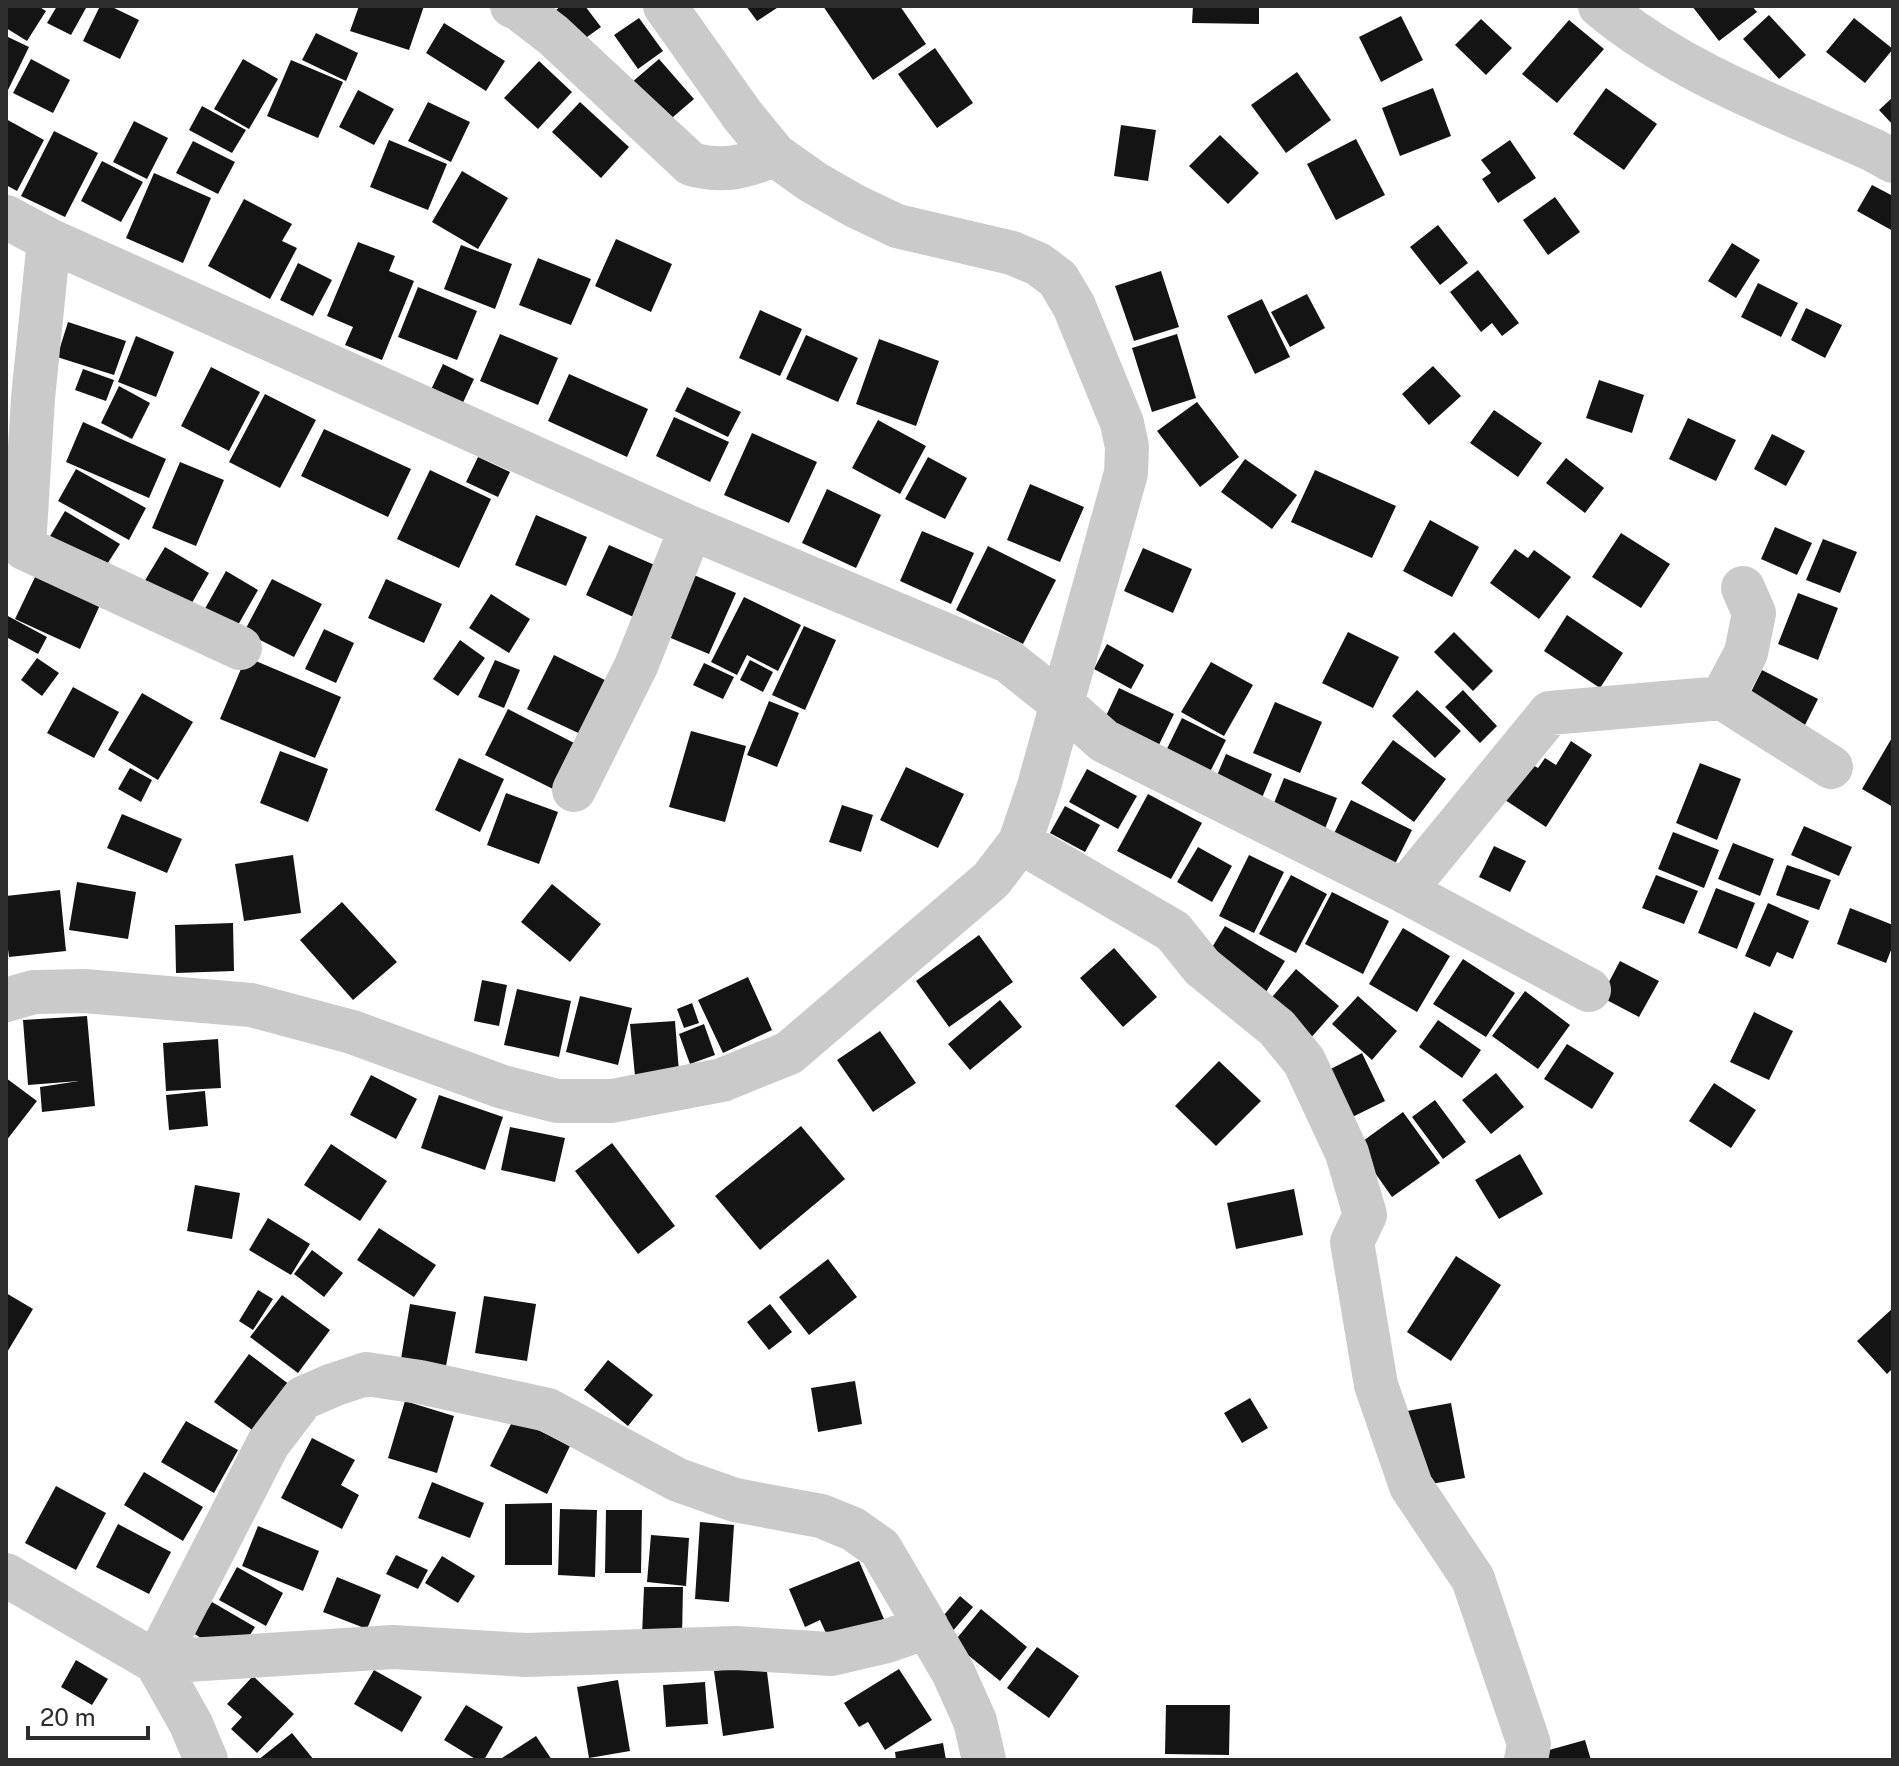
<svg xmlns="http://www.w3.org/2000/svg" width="1899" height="1766" font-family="'Public Sans',sans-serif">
	<rect width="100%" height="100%" fill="#fff"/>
	<!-- building -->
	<path fill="#141414" d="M6,6H38L46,11L27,41L6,28Z
		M57,6H83L86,8L71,35L47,23Z
		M100,6H110L139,20L120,59L83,41Z
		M359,6H424L409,50L350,31Z
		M561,6H585L601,27L580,42L556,10Z
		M746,6H780L757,21Z
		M823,6H900L926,44L873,80Z
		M1193,6H1259V24L1192,23Z
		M1692,6H1752L1757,12L1719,41Z
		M1769,15L1806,55L1779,79L1743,39Z
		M1401,16L1423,60L1381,82L1359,37Z
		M639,18L663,51L638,69L614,35Z
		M1854,18L1893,49L1865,83L1826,52Z
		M1481,19L1512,48L1486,75L1455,45Z
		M1569,20L1604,49L1557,103L1522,74Z
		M444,23L505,61L486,91L426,53Z
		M316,33L358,53L346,81L302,60Z
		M6,36L29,47L8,90L6,89Z
		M935,48L973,103L937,128L898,74Z
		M31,59L70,80L53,113L13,93Z
		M243,59L278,79L249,129L214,109Z
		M659,59L694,99L659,129L624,89Z
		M291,60L343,82L318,138L267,116Z
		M539,61L572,92L538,129L504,98Z
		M1297,72L1331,120L1286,153L1251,105Z
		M1433,88L1451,136L1400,156L1382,108Z
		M1606,88L1657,124L1624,170L1573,134Z
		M358,90L394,109L374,145L339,127Z
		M1893,97V125L1879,110Z
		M428,102L470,122L451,162L408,141Z
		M580,102L629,147L601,178L552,132Z
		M202,106L246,130L232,153L189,130Z
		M6,119L44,140L17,191L6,185Z
		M134,121L168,138L147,179L113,162Z
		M1121,125L1156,130L1148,181L1114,176Z
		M54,131L98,153L65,217L21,196Z
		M1220,135L1259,173L1228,204L1189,166Z
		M1356,139L1385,195L1336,220L1307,164Z
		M389,140L447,164L428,210L370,187Z
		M1510,140L1536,178L1498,203L1482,179L1491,173L1481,160Z
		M193,141L235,162L218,194L176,173Z
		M102,161L143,182L121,222L81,201Z
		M462,171L508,198L478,249L432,222Z
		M154,173L211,198L183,263L126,238Z
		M1872,185L1893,196V231L1857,211Z
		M1555,197L1580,232L1548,255L1523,220Z
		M244,199L292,224L282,241L297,248L270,299L208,266Z
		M1438,225L1468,263L1440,285L1410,247Z
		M616,239L672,264L651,312L595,286Z
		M358,242L395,256L389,271L414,281L382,360L345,345L353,327L327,316Z
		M1732,243L1760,260L1736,298L1708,281Z
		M461,245L512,264L495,309L444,289Z
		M538,258L591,279L571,325L519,305Z
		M298,263L332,280L313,316L280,300Z
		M1478,270L1519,323L1502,336L1492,323L1481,332L1450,292Z
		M1161,271L1179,327L1134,341L1115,286Z
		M1758,283L1798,303L1781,337L1741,317Z
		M418,287L477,311L457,360L398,337Z
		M1307,294L1325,328L1290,347L1271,312Z
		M1262,299L1290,357L1255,374L1227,316Z
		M1806,308L1842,325L1825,358L1791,340Z
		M760,310L802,329L780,376L739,358Z
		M68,322L126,341L114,375L57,357Z
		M500,334L558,358L538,405L480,381Z
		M1177,334L1196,398L1152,412L1132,348Z
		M806,335L858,358L838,402L786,379Z
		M136,336L174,352L156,397L118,382Z
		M879,339L939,361L916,426L856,404Z
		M443,364L474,379L460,409L429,394Z
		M1433,366L1461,396L1429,425L1402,394Z
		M211,367L260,392L229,451L181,426Z
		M83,369L114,380L106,401L75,390Z
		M569,374L648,409L627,457L548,421Z
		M1599,380L1644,395L1632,433L1586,418Z
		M119,386L150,403L132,439L101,423Z
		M687,387L741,412L728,437L675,411Z
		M265,394L316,420L280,488L229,462Z
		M1197,402L1239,457L1200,487L1157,431Z
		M1494,410L1542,443L1518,477L1470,443Z
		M674,417L729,442L710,482L656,456Z
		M1688,418L1736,440L1716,481L1669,459Z
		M878,420L926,446L900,494L852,468Z
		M83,422L166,459L149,498L66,462Z
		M324,429L411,469L388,517L301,476Z
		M752,433L817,462L789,523L724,495Z
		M1772,434L1805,451L1786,486L1754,469Z
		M478,457L510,472L498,497L466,482Z
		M928,457L967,478L945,519L905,499Z
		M1566,458L1604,488L1585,513L1546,483Z
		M1245,459L1297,495L1272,529L1221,492Z
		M180,462L224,480L196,546L152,528Z
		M76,469L146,508L129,540L58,501Z
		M430,470L491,499L459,568L397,539Z
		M1315,470L1396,506L1372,558L1291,522Z
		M1030,484L1084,507L1060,562L1007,540Z
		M827,489L881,515L856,568L802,543Z
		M65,511L120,544L97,580L43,548Z
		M536,515L587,537L566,586L515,565Z
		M1430,520L1479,547L1452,597L1403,571Z
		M1775,527L1812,543L1797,575L1761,559Z
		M922,531L974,553L951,604L900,581Z
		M1621,533L1670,564L1641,608L1592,577Z
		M1823,539L1857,552L1840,593L1806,580Z
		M609,545L666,570L642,621L586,595Z
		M988,546L1056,580L1023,644L956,610Z
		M165,547L209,573L189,608L144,582Z
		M1143,548L1192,569L1173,613L1124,591Z
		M1515,549L1528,558L1534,550L1571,577L1539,619L1490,583Z
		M680,569L736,593L709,654L654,631Z
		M226,571L258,590L234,632L202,614Z
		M36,575L100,605L80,649L15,619Z
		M272,579L322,604L294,657L244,632Z
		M386,579L442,604L424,643L368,618Z
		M1798,593L1838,608L1818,660L1778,644Z
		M491,594L530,619L509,653L469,628Z
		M744,597L801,625L778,671L747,655L737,675L711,662Z
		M6,615L47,637L38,654L6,637Z
		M1567,615L1623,653L1600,688L1544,651Z
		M804,626L836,640L805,710L772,695Z
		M324,629L354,643L336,683L305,669Z
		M1348,632L1399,657L1373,708L1322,683Z
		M1454,632L1493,671L1473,691L1434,652Z
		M460,640L485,658L458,696L433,679Z
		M1107,644L1144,665L1131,689L1094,669Z
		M554,655L615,685L589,738L527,709Z
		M246,657L341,697L315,758L220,719Z
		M37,658L59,673L42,696L21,680Z
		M495,660L520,670L504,708L478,697Z
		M750,660L773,672L763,692L740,680Z
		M1211,662L1253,685L1224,736L1181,712Z
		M704,663L734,677L723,699L693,685Z
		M1762,670L1818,699L1796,743L1740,714Z
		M73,687L119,712L94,758L47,733Z
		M1119,688L1174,714L1153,757L1099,731Z
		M1417,690L1461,731L1435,758L1392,716Z
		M1463,690L1497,726L1480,743L1445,707Z
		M142,693L193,722L158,780L108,750Z
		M769,701L799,713L777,767L747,755Z
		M1275,702L1322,722L1300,773L1253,753Z
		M508,709L578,745L555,790L485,755Z
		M1182,718L1226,740L1203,786L1159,765Z
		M691,731L746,746L725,822L669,807Z
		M1893,736V807L1862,789Z
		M1393,740L1446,779L1414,822L1361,783Z
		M1571,741L1592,755L1546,827L1502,798L1526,761L1538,768L1545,758L1556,765Z
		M280,751L328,769L308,822L260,803Z
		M1226,754L1272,774L1256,812L1210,792Z
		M459,758L504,779L480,832L435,810Z
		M1700,763L1741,779L1717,840L1676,823Z
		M906,767L964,794L938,848L880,820Z
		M130,768L152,780L141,802L118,789Z
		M1087,769L1137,796L1118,829L1069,802Z
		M1284,778L1337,798L1319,844L1266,823Z
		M506,793L558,812L539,864L487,845Z
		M1148,794L1202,823L1171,879L1117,851Z
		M1351,800L1412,830L1388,878L1327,847Z
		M842,805L873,815L861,852L829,842Z
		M1065,806L1100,825L1085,852L1050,833Z
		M122,814L182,839L167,873L107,848Z
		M1804,826L1852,847L1839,876L1791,855Z
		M1673,832L1719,850L1704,888L1658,869Z
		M1733,843L1774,859L1760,896L1718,879Z
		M1494,846L1526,861L1510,892L1479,877Z
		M1198,847L1232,866L1212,902L1177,882Z
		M293,855L301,913L244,921L235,864Z
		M1249,855L1284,872L1254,933L1219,916Z
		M1787,865L1831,880L1819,910L1776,895Z
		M1291,875L1327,894L1296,953L1259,934Z
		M1656,875L1698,891L1684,924L1642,908Z
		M77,882L136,892L128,939L69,930Z
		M552,884L601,924L570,962L521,922Z
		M1716,888L1755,903L1737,949L1698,933Z
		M60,890L66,951L9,957L6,934V896Z
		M1332,892L1389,921L1363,974L1305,944Z
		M342,902L397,962L353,1000L300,940Z
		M1768,903L1809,921L1793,959L1777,952L1770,967L1745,956Z
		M1850,908L1893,925V945L1886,963L1837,944Z
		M233,923L234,971L176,973L175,925Z
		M1225,926L1285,961L1261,1000L1202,964Z
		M1403,928L1450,956L1417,1012L1369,984Z
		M979,935L1013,982L949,1027L916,981Z
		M1114,948L1157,997L1123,1027L1080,978Z
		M1463,959L1515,993L1486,1037L1433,1004Z
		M1620,961L1659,981L1639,1017L1601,997Z
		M1296,969L1339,1006L1309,1040L1267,1003Z
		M748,977L772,1030L723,1053L698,1000Z
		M482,980L507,985L499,1026L474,1021Z
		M517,989L571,1001L559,1057L504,1045Z
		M1525,991L1570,1025L1538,1069L1492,1036Z
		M580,996L632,1008L618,1065L566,1052Z
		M1358,996L1397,1031L1372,1060L1332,1024Z
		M1000,1000L1022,1027L970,1070L948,1044Z
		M692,1003L699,1023L684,1028L677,1009Z
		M1754,1012L1793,1031L1769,1080L1730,1062Z
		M87,1016L95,1106L42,1112L40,1087L79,1081L28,1085L23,1020Z
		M1438,1020L1481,1050L1462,1078L1419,1047Z
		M675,1021L679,1072L635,1076L630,1024Z
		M704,1024L715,1055L690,1064L679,1034Z
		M880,1031L916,1083L873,1112L837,1060Z
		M218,1039L221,1088L166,1091L163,1043Z
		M1567,1044L1614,1073L1592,1109L1544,1079Z
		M1362,1053L1385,1101L1340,1123L1317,1076Z
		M1219,1061L1261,1101L1216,1146L1175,1106Z
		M1496,1073L1524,1107L1491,1134L1462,1100Z
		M371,1075L417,1099L396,1139L350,1115Z
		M6,1078L37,1101L6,1141Z
		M1714,1083L1756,1110L1731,1148L1689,1121Z
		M205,1091L208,1126L169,1130L166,1095Z
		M439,1095L503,1117L485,1170L421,1148Z
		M1435,1100L1466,1142L1443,1159L1412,1117Z
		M1403,1112L1440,1163L1392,1197L1356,1146Z
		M801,1126L845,1179L760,1250L715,1196Z
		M510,1127L565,1138L555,1182L501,1170Z
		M612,1143L675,1226L638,1254L575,1171Z
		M331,1144L387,1181L360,1221L304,1185Z
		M1520,1154L1543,1194L1499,1219L1475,1180Z
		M195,1185L240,1193L232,1239L187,1231Z
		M1294,1189L1303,1235L1236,1249L1227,1203Z
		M268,1218L310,1244L291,1275L249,1250Z
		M379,1228L436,1265L414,1297L357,1260Z
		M312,1250L343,1273L324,1297L294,1274Z
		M1456,1256L1501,1285L1451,1361L1407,1332Z
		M828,1259L857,1297L809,1335L779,1297Z
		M258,1290L273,1299L253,1330L239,1321Z
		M6,1293L33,1309L6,1354Z
		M282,1295L330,1330L298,1373L250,1337Z
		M484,1296L536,1304L527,1361L475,1353Z
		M410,1304L456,1312L446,1366L401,1359Z
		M770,1304L792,1332L769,1350L747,1322Z
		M1893,1308V1368L1887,1374L1857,1341Z
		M249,1354L290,1385L255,1432L214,1402Z
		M608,1360L653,1395L628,1426L584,1390Z
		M855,1381L862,1424L818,1432L811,1388Z
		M1250,1398L1268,1428L1242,1443L1224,1413Z
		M405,1401L454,1416L437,1473L388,1458Z
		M1451,1403L1465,1478L1420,1486L1407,1411Z
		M514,1418L570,1446L547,1494L490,1466Z
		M186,1421L238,1450L214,1493L161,1462Z
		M312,1438L355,1460L341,1485L359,1495L342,1529L281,1498Z
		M144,1472L203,1507L183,1541L124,1505Z
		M432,1482L484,1503L470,1538L418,1518Z
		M56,1486L106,1513L76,1570L25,1543Z
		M552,1503V1565H505V1504Z
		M560,1509L597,1510L595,1577L558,1575Z
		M606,1510H642L641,1573H605Z
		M700,1522L734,1525L729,1602L695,1599Z
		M118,1524L171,1552L149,1594L96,1567Z
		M258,1526L319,1551L303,1591L242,1566Z
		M651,1535L689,1538L686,1586L647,1582Z
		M396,1555L428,1570L418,1589L386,1574Z
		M442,1556L475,1576L458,1603L425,1583Z
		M859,1561L884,1619L829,1640L820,1620L805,1627L789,1589Z
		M237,1567L283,1593L266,1626L219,1600Z
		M337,1577L381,1595L367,1629L323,1612Z
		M644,1587H683L682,1637L642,1636Z
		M960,1596L973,1607L952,1632L939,1621Z
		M212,1602L255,1627L235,1659L193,1633Z
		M981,1609L1027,1647L1000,1681L953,1643Z
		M1037,1647L1079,1676L1049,1718L1007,1688Z
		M76,1660L108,1679L92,1705L61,1687Z
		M766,1664L774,1728L723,1736L714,1671Z
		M899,1669L932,1720L885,1750L868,1722L859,1727L844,1703Z
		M374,1670L422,1697L402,1732L354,1704Z
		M253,1676L294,1714L257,1753L231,1729L242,1717L227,1704Z
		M618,1680L630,1751L589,1758L577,1687Z
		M705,1682L708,1724L666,1727L663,1685Z
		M466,1705L503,1727L484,1760H477L444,1740Z
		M1166,1705H1230L1229,1755L1165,1754Z
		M292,1733L314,1760H258Z
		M536,1736L552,1760H499Z
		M1585,1740L1591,1760H1544L1542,1752Z
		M943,1743L946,1760H896L895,1752Z"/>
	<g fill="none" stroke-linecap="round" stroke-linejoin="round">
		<!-- minor -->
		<path stroke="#cacaca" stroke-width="44" d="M512,6L519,9L553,35L691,164C724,173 744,167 775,155
			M1600,6C1680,73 1779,108 1873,150L1893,161
			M6,217L49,240L691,528L1008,661L1061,703L1104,741L1404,891L1589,990
			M49,240L33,398L24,548L240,648
			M1722,698L1831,767
			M574,790L636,666L691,528
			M1020,842L1173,931L1202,967L1277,1028L1304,1061L1347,1153L1365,1215L1352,1242L1376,1385L1411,1486L1473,1579L1529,1744L1526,1760
			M1404,891L1550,713L1722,698L1746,653L1754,613L1743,588
			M6,1000L34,992L84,991L251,1005L352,1032L503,1087L557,1101H612L722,1080L789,1053L991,880L1020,842L1039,786L1126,473L1127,447L1122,423L1074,306L1058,279L1038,264L1012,253L897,226L855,206L813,182L775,155L743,116L665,6
			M6,1575L156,1662L191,1724L206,1760
			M156,1662L268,1444L303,1398L333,1385L366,1374L420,1382L548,1410L678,1480L735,1500L821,1516L853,1529L880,1548L953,1672L975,1721L984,1760
			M156,1662L393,1647L526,1655L735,1648L831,1654L887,1641L927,1627"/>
	</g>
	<!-- border -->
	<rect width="1899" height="1766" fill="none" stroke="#2d2d2d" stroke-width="16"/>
	<!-- scale -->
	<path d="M28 1726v12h120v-12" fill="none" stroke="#2d2d2d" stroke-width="4"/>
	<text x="40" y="1726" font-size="24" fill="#2d2d2d" stroke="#ffffff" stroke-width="6" paint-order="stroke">20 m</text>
</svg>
